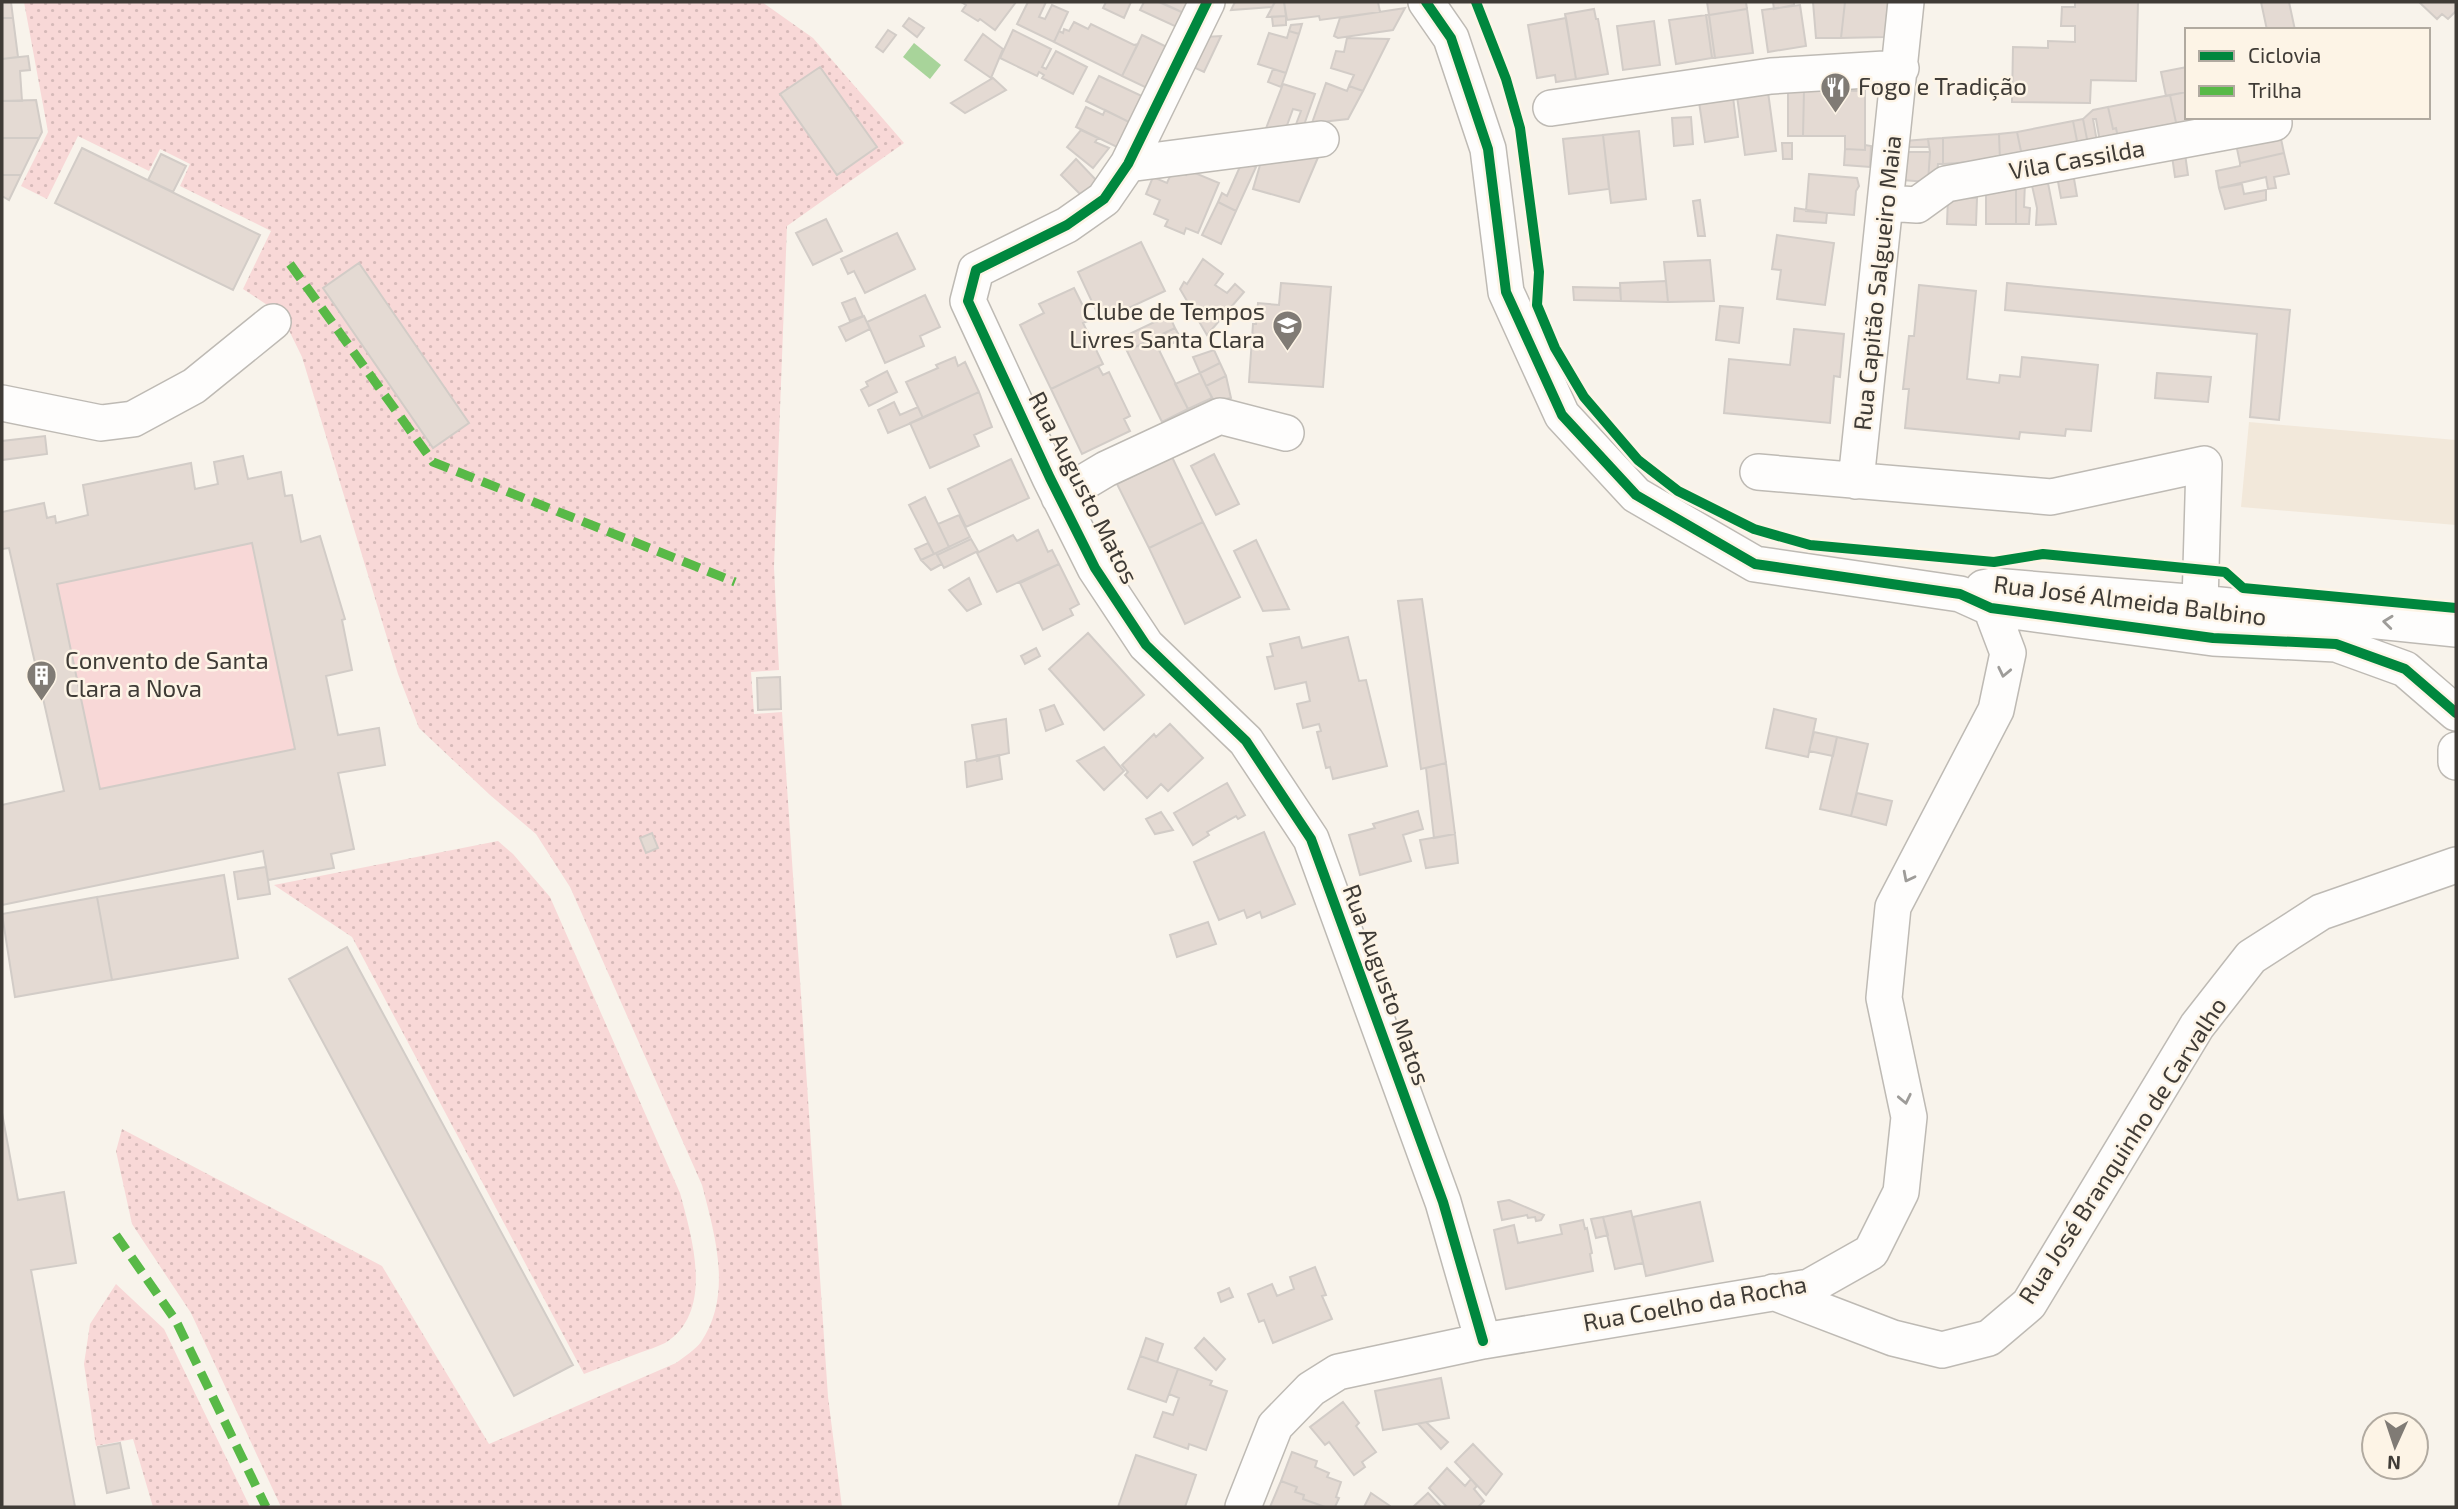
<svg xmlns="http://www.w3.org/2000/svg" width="2458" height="1509" font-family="'Exo 2',sans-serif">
	<defs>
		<pattern id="grass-dots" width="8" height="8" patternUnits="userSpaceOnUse" patternTransform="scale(1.75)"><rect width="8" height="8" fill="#f8d8d7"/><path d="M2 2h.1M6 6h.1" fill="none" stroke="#d6bab9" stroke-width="1.8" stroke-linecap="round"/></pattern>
	</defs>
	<rect width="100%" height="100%" fill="#f8f3eb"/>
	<!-- built -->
	<path fill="#f2e8da" d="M2249,422L2456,440V525L2241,507Z"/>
	<!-- grass -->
	<path fill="url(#grass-dots)" d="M24,2H762L813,38L904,143L787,226L774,567L779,670L751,672L754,714L782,712L828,1397L842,1507H281L191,1313L132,1224L116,1151L122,1129L382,1266L489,1444L676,1363C684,1357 695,1350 701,1342C733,1295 715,1235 702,1185L570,887L536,834L490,795L419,728L398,674L302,357L281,314L243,289L271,231L180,186L190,164L160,149L149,171L78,136L47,199L21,186L48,132Z
		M498,841L513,854L550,897L680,1193C692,1238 715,1312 665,1343C657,1347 647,1350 639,1353C621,1360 602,1367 584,1374L352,937L274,885Z
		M116,1284L164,1329L250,1507H153L133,1439L96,1446L84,1364L90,1324Z"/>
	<!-- garden -->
	<path fill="#f8d8d7" d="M252,543L295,749L100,789L57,584Z"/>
	<!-- water -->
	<path fill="#a8d49a" d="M914,43L941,65L930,79L903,57Z"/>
	<!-- building -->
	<path fill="#e4dad3" stroke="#d2ccc7" stroke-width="2" fill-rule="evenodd" d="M2,2H11L13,18H2Z
		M961,2H1016L995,30L980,19L978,21L962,11L966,5Z
		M1028,2H1046L1039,17L1045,19L1052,5L1068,12L1054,42L1017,24Z
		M1106,2H1131L1124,18L1103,8Z
		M1144,2H1159L1186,14L1179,28L1140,10Z
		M1160,2H1192L1186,14Z
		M1235,2H1275L1272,7L1231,10Z
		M1275,2H1284L1286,16L1267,17Z
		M1284,2H1378L1380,12L1320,20L1319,16L1287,20Z
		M1707,2H1746L1747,9L1709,15Z
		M1773,2H1794V5L1774,9Z
		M1813,2H1845L1841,38H1816Z
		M1845,2H1888L1885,37L1841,38Z
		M2075,2H2138L2136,81L2091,80L2090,103L2012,102L2013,47L2048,48V41L2075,42V26H2061L2062,7H2075Z
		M2261,2H2289L2295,30H2267Z
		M2419,2H2456V11L2448,19L2442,14L2437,19Z
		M1800,5L1806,46L1768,52L1762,10Z
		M1405,8L1393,30L1338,38L1334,36L1340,18Z
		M1594,9L1596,19H1598L1608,74L1576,79L1565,14Z
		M1747,9L1753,53L1715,58L1709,15Z
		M1706,15L1712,58L1676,64L1669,20Z
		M1706,15H1709L1715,58H1712Z
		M1286,16V25L1273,26L1272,17Z
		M2,18H13L18,57L2,59Z
		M909,18L924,28L917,37L903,26Z
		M1566,18L1576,79L1556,82L1555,75L1537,78L1528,25Z
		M1654,21L1660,65L1623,70L1617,26Z
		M1074,22L1088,29L1091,24L1134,45L1138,44L1122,76L1054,42L1059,31L1063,33L1064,29L1069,31Z
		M1302,24L1299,34L1289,31L1291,25Z
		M888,30L896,35L883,52L876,47Z
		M1013,30L1051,49L1042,67L1046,69L1056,51L1087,67L1073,94L1042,78L1044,75L1039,72L1037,76L1000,58Z
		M1289,31L1299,34L1286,73L1258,64L1269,33L1287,38Z
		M983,34L1003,49L991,78L965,60Z
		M1142,35L1169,48L1149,89L1122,76Z
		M1221,36L1204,72L1191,66L1204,37Z
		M1347,38L1389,39L1363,91L1349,86L1354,75L1331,68L1336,51L1344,52Z
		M28,56L30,70L20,71L22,101H2V59Z
		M820,67L877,147L837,175L780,94Z
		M2187,67V92L2166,96L2161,72Z
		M1273,69L1286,73L1281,87L1268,82Z
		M1099,76L1146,98L1133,124L1086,101Z
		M993,78L1006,90L965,113L951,103Z
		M1326,83L1347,91L1349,86L1363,91L1348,119L1312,123Z
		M1283,84L1315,94L1304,125L1295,127L1301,111L1293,109L1286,128L1265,131Z
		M1788,90H1804L1803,136H1788Z
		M1804,90L1865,91V150L1845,149V136H1803Z
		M1768,92L1776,151L1745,155L1737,96Z
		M2187,92V117H2223L2177,127L2170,95Z
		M2170,95L2177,127L2118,138L2116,128L2113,129L2108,107Z
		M1733,97L1738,137L1705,142L1699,102Z
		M36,100L42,132L39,138H2V101Z
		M1086,107L1103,115L1105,110L1133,124L1121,149L1076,127Z
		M2108,107L2113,129L2116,128L2118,138L2100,142L2096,119H2093L2097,142L2088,144L2083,119L2093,110Z
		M1691,117L1693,144L1674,146L1672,118Z
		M2083,119L2088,144L2078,146L2073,121Z
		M2073,121L2078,146L2022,156L2017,132Z
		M1081,130L1098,138L1095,142L1109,148L1093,168L1067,147Z
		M1639,131L1646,199L1611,203L1603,135Z
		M2017,132L2022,156L2000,160L1999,134Z
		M1999,134L2000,160L1943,164V138Z
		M2280,134L2284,153L2240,163L2236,144Z
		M1603,135L1609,189L1569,194L1563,139Z
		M2,138H39L21,175H2Z
		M1943,138V164H1938L1936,183L1928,182L1930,152L1928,139Z
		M1928,139L1929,147H1905V141Z
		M1782,143H1792V159H1783Z
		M1865,145L1871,146L1870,167L1844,165L1845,149L1865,150Z
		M82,148L260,235L233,290L55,203Z
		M1322,148L1299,202L1253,189L1263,155Z
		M1905,152H1930L1928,182L1902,180Z
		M2284,153L2289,174L2274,177L2276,188L2268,189L2266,177L2219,188L2216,171L2240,166V163Z
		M161,154L186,166L173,192L148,180Z
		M2185,154L2188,175L2175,177L2172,156Z
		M1076,159L1097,181L1082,196L1061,175Z
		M1242,162L1256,167L1236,211L1218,202L1222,193L1227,196Z
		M1173,169L1186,175L1188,170L1219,183L1198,233L1186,228L1184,234L1165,226L1168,220L1154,214L1160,200L1146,194L1153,177L1167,183Z
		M2073,173L2077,196L2061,198L2057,176Z
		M1809,174L1857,178L1859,186L1856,191L1854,215L1806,211Z
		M2,175H21L9,200L2,196Z
		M2047,178L2056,224L2036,225L2037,208L2031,181Z
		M2025,182L2024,207L2030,208L2029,224H2016V184Z
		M2016,184V224H1986V190Z
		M2242,184L2244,194L2266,190V200L2225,209L2219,188Z
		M1948,197L1977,198L1976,225L1947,224Z
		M1700,200L1705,236H1698L1693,201Z
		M1218,202L1236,211L1221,244L1202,235Z
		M1795,208L1827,213L1826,223L1794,221Z
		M826,219L842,251L813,265L796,233Z
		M897,233L915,269L865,293L854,271L848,274L841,259Z
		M1777,235L1834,243L1825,305L1777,299L1781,270L1772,269Z
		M1141,242L1165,291L1101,321L1078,272Z
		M1203,259L1223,274L1215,285L1227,293L1235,284L1244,292L1207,335L1180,289L1184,282L1187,284Z
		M1710,260L1714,301L1668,302L1664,262Z
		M359,263L469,423L433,448L323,288Z
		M1666,281L1668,302L1621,301L1620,283Z
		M1281,283L1331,287L1323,387L1249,382L1253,324H1256L1258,303L1279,305Z
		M2007,283L2290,310L2279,420L2250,417L2257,334L2005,310Z
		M1919,285L1976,291L1967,379L1999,383L2000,375L2020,377L2022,357L2098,365L2091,431L2066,429L2065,436L2020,432L2019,439L1905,428L1909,389H1903L1909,336H1914Z
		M1573,287L1620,288L1621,301L1574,300Z
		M1074,288L1090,320L1083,323L1103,364L1051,389L1020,325L1044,313L1039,304Z
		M925,295L940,327L920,336L924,346L885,363L867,322Z
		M855,298L863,316L850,321L842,303Z
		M1720,306L1743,308L1739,343L1716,340Z
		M1169,315L1175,328L1127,351L1121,338Z
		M864,316L870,329L846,341L839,327Z
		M1175,328L1181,339L1159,350L1188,409L1162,422L1127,351Z
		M1794,329L1844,334L1840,377L1834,376L1830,423L1724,413L1729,359L1790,365Z
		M1214,350L1220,363L1200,373L1193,357Z
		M955,357L958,366L965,362L979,392L923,418L906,382L938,368L936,365Z
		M1220,363L1226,376L1206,386L1200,373Z
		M1098,366L1103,375L1109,372L1130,416L1124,419L1130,431L1082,454L1051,389Z
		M887,371L897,392L869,406L861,390L868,386L866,382Z
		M1200,373L1212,398L1188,409L1175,384Z
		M2157,373L2211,377L2208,402L2155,398Z
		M1226,376L1231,398L1214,401L1206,386Z
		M979,392L992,427L974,435L979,446L930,468L910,423Z
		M894,402L900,415L918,407L923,418L888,433L878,410Z
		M45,436L47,454L2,460V441Z
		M1214,454L1239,504L1216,515L1191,466Z
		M243,456L248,479L281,472L285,496L292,495L301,542L320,536L345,619L342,620L352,670L326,676L338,735L379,728L385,765L338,773L354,849L331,854L334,868L268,880L263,851L2,905V512L44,503L47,518L55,516L56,523L88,515L83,485L191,463L195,489L218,484L214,462ZM252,543L295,749L100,789L57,584Z
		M1172,457L1203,522L1149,548L1117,484Z
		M1011,459L1029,498L966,527L948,489Z
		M925,497L949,547L934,554L909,505Z
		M959,515L970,537L949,547L938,524Z
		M1203,522L1240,597L1185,624L1149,548Z
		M1038,530L1048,552L1052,550L1059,564L997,592L977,553L1013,535L1017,541Z
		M971,539L978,551L944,568L937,555Z
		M1256,540L1289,609L1263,611L1234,551Z
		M928,543L934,554L921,560L915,549Z
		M9,548L64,791L2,805V549Z
		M936,553L942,564L931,570L921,560Z
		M1059,564L1079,604L1070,609L1073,615L1043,630L1020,583Z
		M969,578L981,604L967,611L949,590Z
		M1422,599L1446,763L1421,769L1398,601Z
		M1088,633L1144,695L1104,730L1049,669Z
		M1299,637L1302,648L1348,637L1359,681L1366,680L1387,766L1333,779L1330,767L1326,768L1317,732L1321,731L1319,724L1303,728L1297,704L1310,701L1306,682L1275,689L1267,657L1273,656L1270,644Z
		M1036,648L1040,656L1025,664L1021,656Z
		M780,677L781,709L758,710L757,678Z
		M1054,705L1063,724L1046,731L1040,710Z
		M1774,709L1816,719L1808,757L1766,748Z
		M1006,719L1009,753L977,761L972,725Z
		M1170,724L1203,758L1168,791L1161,784L1147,798L1125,775L1128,772L1122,765L1154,734L1156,737Z
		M1814,732L1837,737L1833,756L1809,751Z
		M1837,737L1868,744L1851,816L1820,809Z
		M1104,747L1124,771L1104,790L1077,761Z
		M999,755L1002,779L967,787L965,762Z
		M1446,763L1455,834L1434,838L1426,768Z
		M1227,783L1245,815L1238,819L1236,816L1207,832L1209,835L1193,845L1174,813Z
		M1857,793L1892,801L1886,825L1851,816Z
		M1418,811L1423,829L1403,835L1411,861L1360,875L1349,835L1375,828L1373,824Z
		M1161,812L1173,830L1155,834L1146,819Z
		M1264,832L1295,904L1262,918L1260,912L1247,918L1244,910L1219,920L1194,862Z
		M652,833L658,848L646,853L640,838Z
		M1455,834L1458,863L1426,868L1420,840Z
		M266,867L270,894L238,899L234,872Z
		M224,875L238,958L112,980L97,897Z
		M97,897L112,980L15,997L2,914Z
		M1208,922L1216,944L1177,957L1170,935Z
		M347,947L573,1365L514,1396L289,979Z
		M2,1113L18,1200L64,1192L76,1263L31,1270L75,1507H2Z
		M1509,1200L1544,1215L1541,1220L1536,1221L1535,1217L1528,1218L1527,1215L1502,1220L1498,1202Z
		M1700,1202L1713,1261L1646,1276L1633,1217Z
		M1631,1211L1643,1263L1615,1269L1603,1217Z
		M1603,1217L1608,1235L1596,1238L1591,1219Z
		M1583,1220L1585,1229L1587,1228L1592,1253L1590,1254L1593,1271L1506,1289L1494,1230L1514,1225L1518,1243L1562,1234L1560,1225Z
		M1315,1267L1326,1295L1322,1296L1332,1319L1273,1343L1264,1320L1259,1322L1248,1294L1272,1284L1277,1296L1294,1289L1290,1277Z
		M1229,1288L1233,1297L1221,1302L1218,1293Z
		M1146,1338L1163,1344L1157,1362L1140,1356Z
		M1204,1338L1225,1359L1216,1370L1195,1348Z
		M1140,1356L1178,1369L1166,1402L1128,1389Z
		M1178,1369L1212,1381L1210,1385L1227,1391L1206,1450L1189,1444L1188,1449L1154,1437L1163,1412L1173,1415L1179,1398L1169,1394Z
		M1441,1378L1449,1418L1383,1430L1375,1391Z
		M1343,1402L1359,1423L1356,1426L1376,1452L1362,1462L1365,1467L1354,1475L1329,1442L1325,1445L1310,1427Z
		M1426,1422L1448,1442L1441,1449L1418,1424Z
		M120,1443L129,1488L107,1493L98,1447Z
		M1473,1444L1502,1474L1486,1495L1455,1462Z
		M1292,1452L1317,1461L1315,1467L1329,1473L1327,1477L1341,1482L1336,1497L1339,1498L1335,1507H1325L1303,1499L1304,1495L1295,1492L1297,1487L1281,1481Z
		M1136,1455L1196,1475L1185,1507H1118Z
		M1447,1468L1465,1486L1471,1479L1477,1486L1474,1489L1484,1501L1478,1507H1447L1429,1488Z
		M1281,1481L1297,1487L1295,1492L1304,1495L1303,1499L1325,1507H1270Z
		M1371,1493L1390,1506V1507H1364Z
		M1428,1493L1441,1507H1413Z"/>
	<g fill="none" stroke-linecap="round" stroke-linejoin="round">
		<defs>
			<path id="minor" d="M1207,2L1128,164L1104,199L1067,225L976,270L968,301L1050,478L1095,568L1146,645L1246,741L1311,839L1443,1202L1483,1341
				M1426,2L1451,38L1488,149L1506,292L1562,415L1636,495L1755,564L1960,594L1991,608L2213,638L2336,644L2405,669L2456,713
				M1551,108L1771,76L1901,68
				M1128,164L1321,139
				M1886,203L1917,205L1946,184L2274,123
				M2,403L101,423L133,419L194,386L273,322
				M1758,472L2051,497L2204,464L2200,603L2213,638
				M1856,481L1906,2
				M1059,497L1106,469L1220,416L1286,433
				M1983,588L1993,586L2200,603L2456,629
				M2456,750V762
				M1773,1292L1893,1338L1942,1350L1989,1338L2029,1304L2197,1026L2251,957L2321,912L2456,865
				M1243,1507L1275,1426L1311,1389L1338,1372L1483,1341L1809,1287L1871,1252L1901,1192L1909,1117L1884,998L1893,907L1996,710L2008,653L1991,608"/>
		</defs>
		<!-- minor casing -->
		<use href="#minor" stroke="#bebab4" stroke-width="38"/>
		<!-- minor -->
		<use href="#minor" stroke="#fefdfc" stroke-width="35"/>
		<!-- quiet -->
		<path stroke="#58b947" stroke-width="9" stroke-dasharray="18 9" stroke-linecap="butt" d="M290,264L433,462L735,582
			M116,1235L176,1321L266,1507"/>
		<defs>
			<path id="cycleway" d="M1207,2L1128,164L1104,199L1067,225L976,270L968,301L1050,478L1095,568L1146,645L1246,741L1311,839L1443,1202L1483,1341
				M1426,2L1451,38L1488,149L1506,292L1562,415L1636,495L1755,564L1960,594L1991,608L2213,638L2336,644L2405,669L2456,713
				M1476,2L1506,79L1520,128L1539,272L1537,305L1555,348L1584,397L1638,460L1678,491L1754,529L1810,545L1994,562L2043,554L2225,572L2243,588L2456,608"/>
		</defs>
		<!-- cycleway casing -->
		<use href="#cycleway" stroke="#fdf4e6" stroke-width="15"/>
		<!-- cycleway -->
		<use href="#cycleway" stroke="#00873e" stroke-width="10"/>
	</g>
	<!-- one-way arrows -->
	<defs><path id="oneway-chevron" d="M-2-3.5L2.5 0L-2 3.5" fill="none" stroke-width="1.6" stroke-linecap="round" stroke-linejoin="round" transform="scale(1.75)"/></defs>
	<g stroke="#9e9c99">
		<use href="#oneway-chevron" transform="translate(2388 622) rotate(-174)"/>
		<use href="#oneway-chevron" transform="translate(2004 672) rotate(102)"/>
		<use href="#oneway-chevron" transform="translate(1908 877) rotate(117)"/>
		<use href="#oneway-chevron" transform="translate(1905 1099) rotate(78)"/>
	</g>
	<!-- icons -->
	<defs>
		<symbol id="restaurant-pin" viewBox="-11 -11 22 30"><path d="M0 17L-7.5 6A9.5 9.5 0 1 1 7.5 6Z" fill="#807b75" stroke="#fdf4e6"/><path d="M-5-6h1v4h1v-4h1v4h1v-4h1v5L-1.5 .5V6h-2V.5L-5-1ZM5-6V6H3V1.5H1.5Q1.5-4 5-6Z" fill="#fff"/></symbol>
		<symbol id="school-pin" viewBox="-11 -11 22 30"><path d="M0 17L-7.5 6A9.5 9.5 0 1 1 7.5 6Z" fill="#807b75" stroke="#fdf4e6"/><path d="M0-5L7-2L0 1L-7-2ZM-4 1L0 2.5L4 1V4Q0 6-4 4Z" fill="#fff"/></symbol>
		<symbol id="building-pin" viewBox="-11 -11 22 30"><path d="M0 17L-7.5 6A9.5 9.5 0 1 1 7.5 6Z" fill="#807b75" stroke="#fdf4e6"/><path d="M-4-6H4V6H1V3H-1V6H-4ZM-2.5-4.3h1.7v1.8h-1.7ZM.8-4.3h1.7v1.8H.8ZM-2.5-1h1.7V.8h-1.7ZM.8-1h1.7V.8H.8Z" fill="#fff"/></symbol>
	</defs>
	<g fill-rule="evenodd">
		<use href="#restaurant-pin" x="1818" y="70" width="35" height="47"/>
		<use href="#school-pin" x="1270" y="308" width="35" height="47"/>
		<use href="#building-pin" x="24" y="658" width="35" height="47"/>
	</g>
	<g text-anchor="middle" stroke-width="5" stroke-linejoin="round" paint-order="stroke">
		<!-- poi labels -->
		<g font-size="24" fill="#3f3b36" stroke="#fdf4e6" text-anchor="start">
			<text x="1858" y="95">Fogo e Tradição</text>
			<text x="1265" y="320" text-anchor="end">Clube de Tempos<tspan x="1265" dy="28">Livres Santa Clara</tspan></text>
			<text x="65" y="669">Convento de Santa<tspan x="65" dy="28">Clara a Nova</tspan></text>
		</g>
		<!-- street labels -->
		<g font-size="24" fill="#3f3b36" stroke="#fdf4e6">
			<text transform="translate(2077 160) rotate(-10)" y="8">Vila Cassilda</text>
			<text transform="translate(1878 283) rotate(-84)" y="8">Rua Capitão Salgueiro Maia</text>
			<text transform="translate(1083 488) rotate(63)" y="8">Rua Augusto Matos</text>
			<text transform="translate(2130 601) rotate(7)" y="8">Rua José Almeida Balbino</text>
			<text transform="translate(1386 985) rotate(70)" y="8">Rua Augusto Matos</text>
			<text transform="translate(2123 1151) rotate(-57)" y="8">Rua José Branquinho de Carvalho</text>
			<text transform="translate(1695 1304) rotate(-10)" y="8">Rua Coelho da Rocha</text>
		</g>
	</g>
	<!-- border -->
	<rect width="2458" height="1509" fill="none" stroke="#3f3b36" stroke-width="7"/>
	<!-- legend -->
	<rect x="2185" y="28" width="245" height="91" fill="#fdf4e6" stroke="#b1aaa0" stroke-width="2"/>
	<rect x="2199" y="51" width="35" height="10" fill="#00873e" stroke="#b1aaa0" stroke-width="2"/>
	<text x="2248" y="63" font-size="21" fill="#3f3b36">Ciclovia</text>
	<rect x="2199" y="86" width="35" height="10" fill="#58b947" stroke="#b1aaa0" stroke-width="2"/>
	<text x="2248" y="98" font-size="21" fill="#3f3b36">Trilha</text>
	<!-- north arrow -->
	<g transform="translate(2395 1446) rotate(183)"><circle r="33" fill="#fdf4e6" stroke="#b1aaa0" stroke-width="2"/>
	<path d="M0-5L12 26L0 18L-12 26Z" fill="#807b75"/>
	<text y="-10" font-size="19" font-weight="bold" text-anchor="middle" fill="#3f3b36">N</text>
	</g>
</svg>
